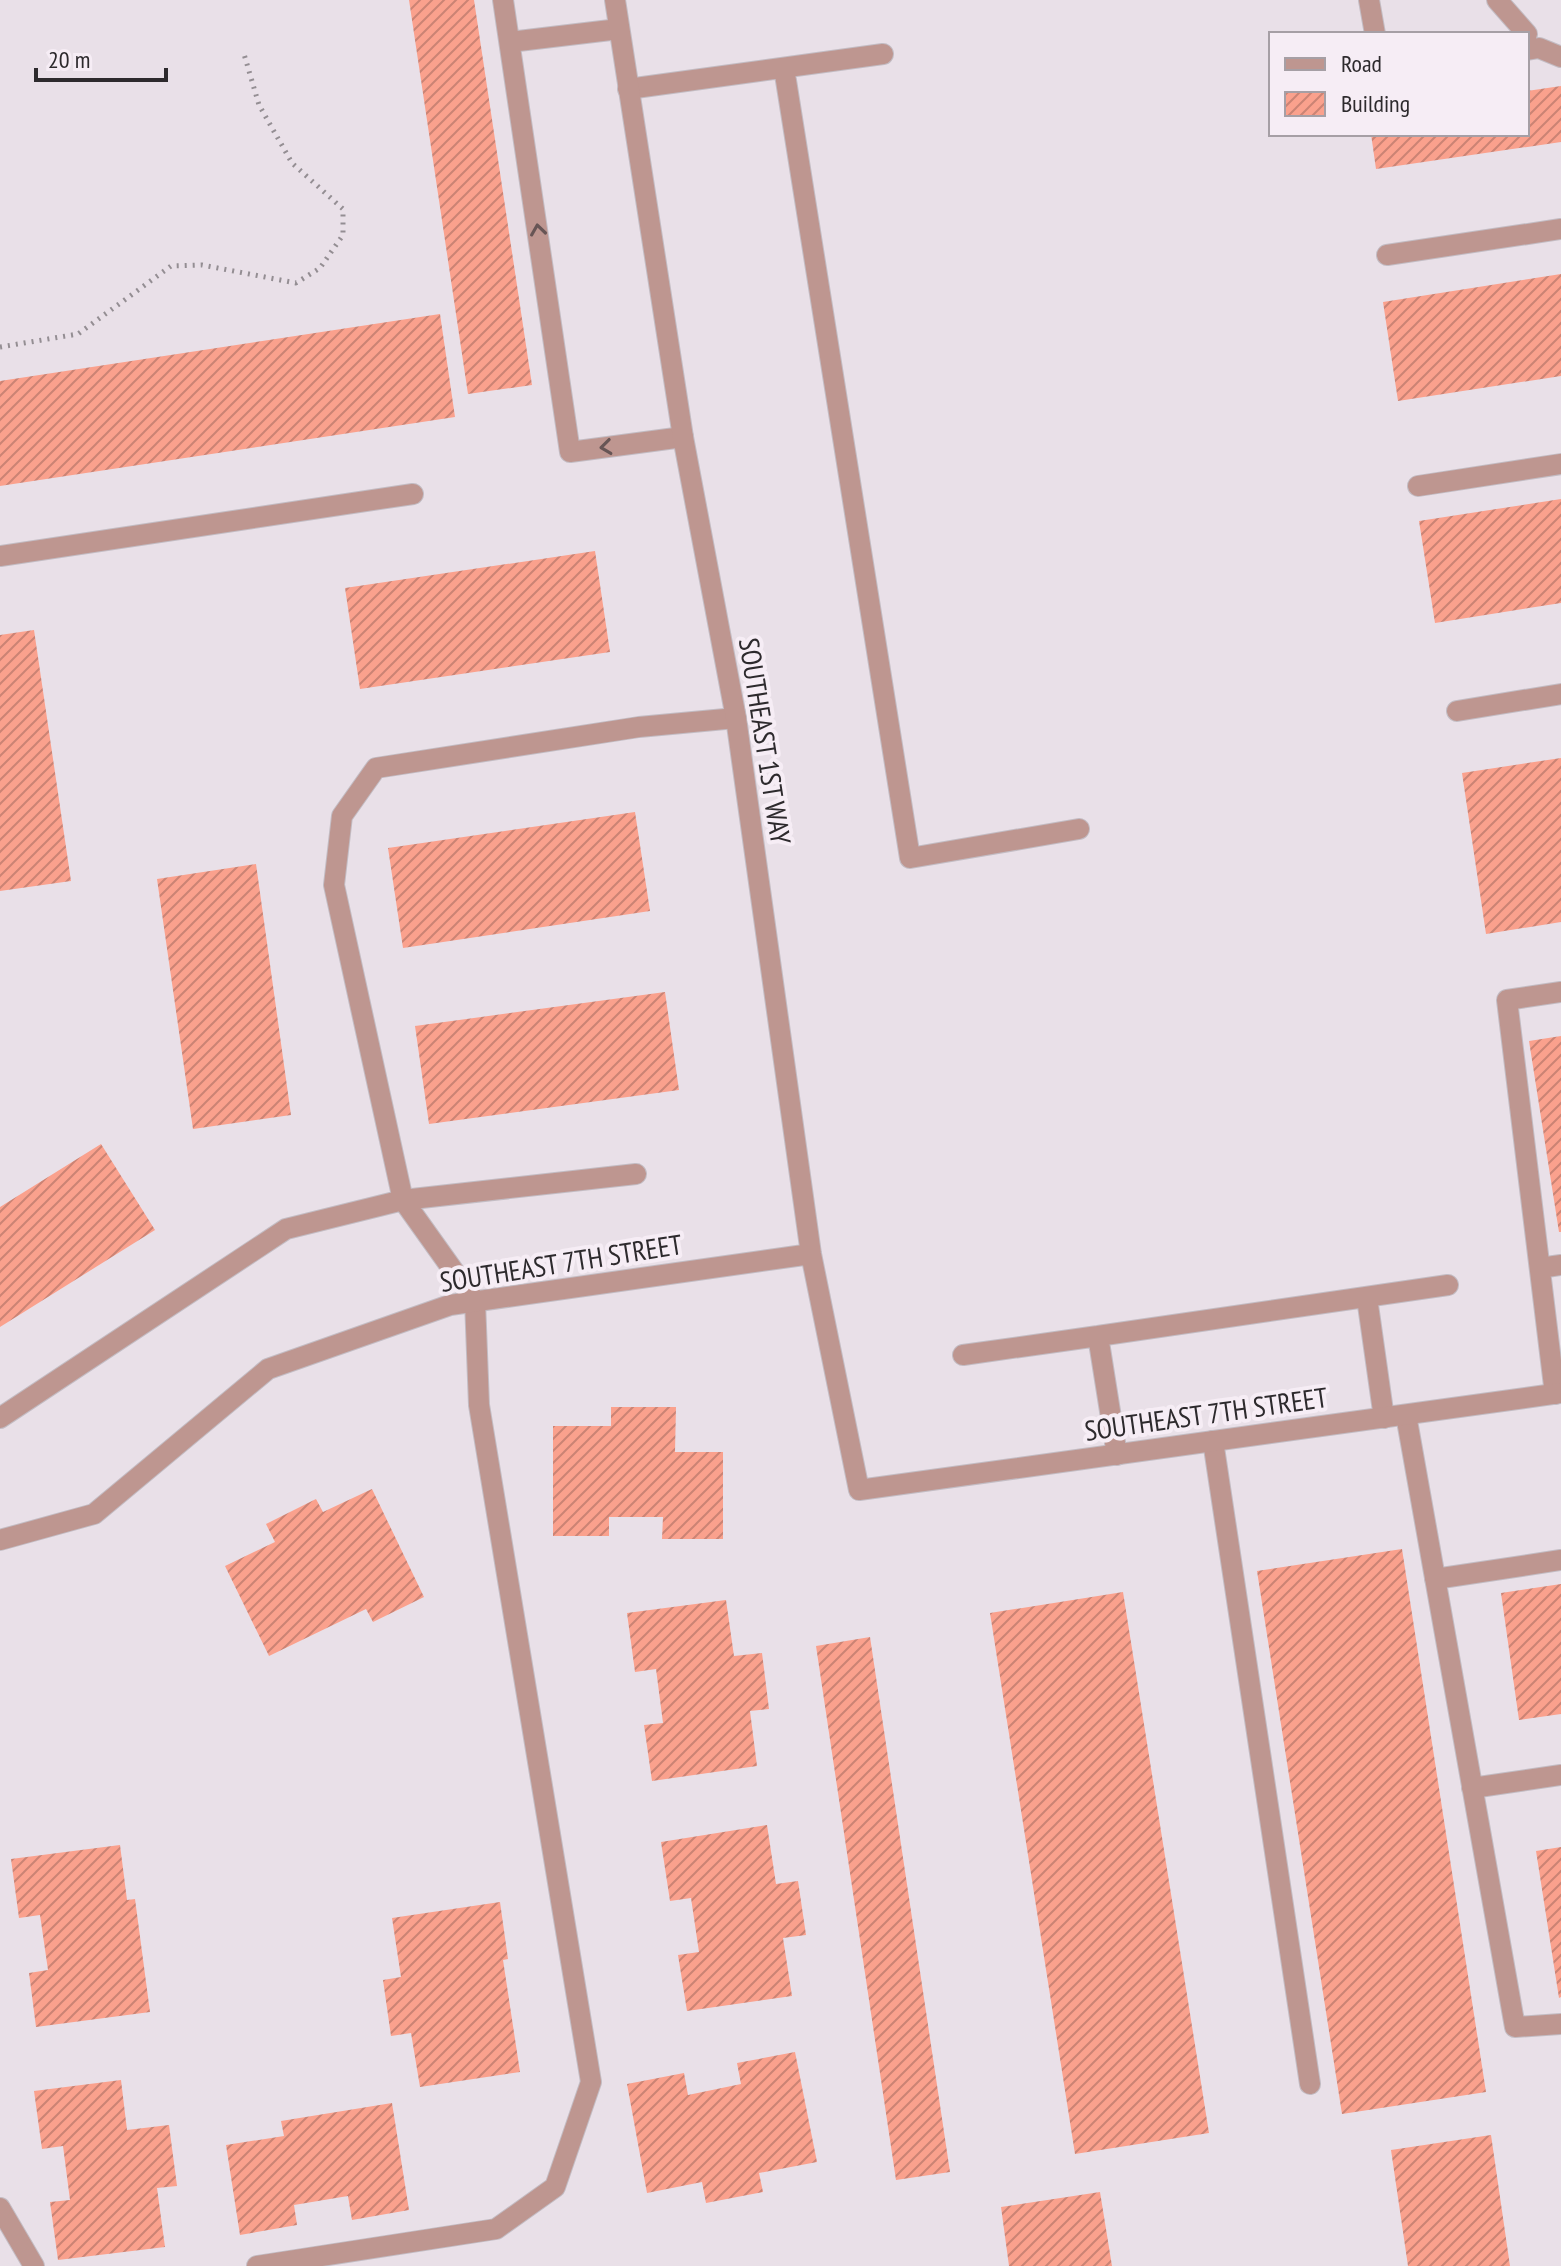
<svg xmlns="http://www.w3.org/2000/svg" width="1561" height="2266" font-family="'PT Sans Narrow',sans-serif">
	<defs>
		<pattern id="building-hatch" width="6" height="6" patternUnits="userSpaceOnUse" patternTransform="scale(2)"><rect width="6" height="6" fill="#faa18d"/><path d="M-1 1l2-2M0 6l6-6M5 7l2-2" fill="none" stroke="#cb8374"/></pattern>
	</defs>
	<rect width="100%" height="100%" fill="#e9e0e8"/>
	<!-- building -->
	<path fill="url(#building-hatch)" d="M409,0H474L532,385L468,394Z
		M1561,86V142L1376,169L1371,134H1527V91Z
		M1561,274V376L1398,401L1383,302Z
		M440,314L455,417L0,486V381Z
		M1561,499V603L1435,623L1419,521Z
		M595,551L610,652L360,689L345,588Z
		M34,630L71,881L0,891V635Z
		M1561,758V922L1486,934L1462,773Z
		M635,812L650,911L403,948L388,848Z
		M256,864L291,1115L193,1129L157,879Z
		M665,992L679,1090L429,1124L415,1026Z
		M1561,1036V1232H1559L1529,1041Z
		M101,1144L155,1230L0,1327V1207Z
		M611,1407H676L675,1452H723V1539H662L663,1517H609V1536H553V1426H611Z
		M372,1489L424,1597L373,1622L366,1609L269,1656L225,1566L275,1542L266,1524L316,1499L323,1512Z
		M1402,1549L1486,2092L1342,2114L1257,1571Z
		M1561,1584V1714L1519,1720L1501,1593Z
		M1123,1592L1209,2133L1075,2154L990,1613Z
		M726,1600L734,1656L762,1653L769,1709L750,1711L757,1766L652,1781L644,1725L663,1723L656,1669L635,1672L627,1613Z
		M870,1637L950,2172L896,2180L816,1646Z
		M767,1825L776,1884L798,1881L806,1935L783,1938L792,1996L687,2011L678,1955L699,1952L691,1898L670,1901L661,1842Z
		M120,1845L127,1900L135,1899L150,2012L36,2027L29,1973L48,1970L40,1915L19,1918L11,1859Z
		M1561,1847V1997L1559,1998L1536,1851Z
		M500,1902L508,1959L503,1960L520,2072L420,2087L411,2033L391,2036L383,1980L401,1977L392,1918Z
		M795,2052L817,2162L759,2173L763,2192L706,2203L702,2182L647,2193L627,2084L684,2073L688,2095L741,2084L737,2063Z
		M121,2080L127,2130L169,2125L177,2186L157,2188L165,2247L58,2260L50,2202L70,2200L63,2146L42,2149L34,2091Z
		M392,2103L409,2210L352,2220L348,2196L294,2205L297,2225L240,2235L226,2145L284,2136L281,2121Z
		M1491,2135L1510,2266H1408L1391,2150Z
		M1100,2192L1112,2266H1009L1001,2207Z"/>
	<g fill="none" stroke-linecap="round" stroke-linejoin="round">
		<defs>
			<path id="lane" d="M503,0L570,452L683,437
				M1369,0L1375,34
				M1497,0L1527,34
				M510,42L619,29
				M1527,50L1539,48L1561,57
				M784,68L910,858L1079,829
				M628,89L883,54
				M1387,255L1561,229
				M1418,486L1561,464
				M0,556L413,494
				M1457,711L1561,694
				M1540,1268L1561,1265
				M1367,1298L1384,1418
				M963,1355L1098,1336
				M1555,1394L1507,1000L1561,992
				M1406,1415L1515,2027L1561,2024
				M0,1418L286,1229L403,1200L636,1174
				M1213,1441L1310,2084
				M1117,1455L1098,1336L1448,1285
				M1435,1579L1561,1560
				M1472,1788L1561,1775
				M0,2208L34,2266
				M257,2266L496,2229L555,2187L591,2082L479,1405L475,1301L403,1200L334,885L342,816L376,768L639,727L736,718"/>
			<path id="street" d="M615,0L683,437L736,718L811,1254L859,1490L1561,1393
				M0,1540L94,1514L268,1369L450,1305L811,1254"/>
		</defs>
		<!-- lane casing -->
		<use href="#lane" stroke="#c3bcc3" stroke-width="22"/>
		<!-- street casing -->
		<use href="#street" stroke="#c3bcc3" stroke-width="22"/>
		<!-- path -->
		<path stroke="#948e93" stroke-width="5" stroke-dasharray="2 6" stroke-linecap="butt" d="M0,347L78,334L171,266L202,265L296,283L320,268L343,235V209L292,163L259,105L244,54"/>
		<!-- lane -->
		<use href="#lane" stroke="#be9690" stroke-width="20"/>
		<!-- street -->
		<use href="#street" stroke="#be9690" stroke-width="20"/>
	</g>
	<!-- one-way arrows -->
	<defs><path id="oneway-chevron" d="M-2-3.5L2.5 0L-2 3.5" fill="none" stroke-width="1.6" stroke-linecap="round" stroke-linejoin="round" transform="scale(2)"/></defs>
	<g stroke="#675555">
		<use href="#oneway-chevron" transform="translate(538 230) rotate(-98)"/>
		<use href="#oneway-chevron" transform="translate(606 447) rotate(173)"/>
	</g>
	<g text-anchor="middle" stroke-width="8" stroke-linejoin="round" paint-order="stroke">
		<!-- street labels -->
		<g font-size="28" fill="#2d2a2d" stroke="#f6edf5">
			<text transform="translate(765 741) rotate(81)" y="10">SOUTHEAST 1ST WAY</text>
			<text transform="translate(561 1263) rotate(-9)" y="10">SOUTHEAST 7TH STREET</text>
			<text transform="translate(1206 1414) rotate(-8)" y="10">SOUTHEAST 7TH STREET</text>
		</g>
	</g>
	<!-- legend -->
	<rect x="1269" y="32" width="260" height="104" fill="#f6edf5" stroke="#a69fa5" stroke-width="2"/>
	<rect x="1285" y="58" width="40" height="12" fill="#be9690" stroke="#a69fa5" stroke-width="2"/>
	<text x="1341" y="72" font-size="24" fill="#2d2a2d">Road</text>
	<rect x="1285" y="92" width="40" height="24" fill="url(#building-hatch)" stroke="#a69fa5" stroke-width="2"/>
	<text x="1341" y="112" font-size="24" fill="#2d2a2d">Building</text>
	<!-- scale -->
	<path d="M36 68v12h130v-12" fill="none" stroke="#2d2a2d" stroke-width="4"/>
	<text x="48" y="68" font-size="24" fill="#2d2a2d" stroke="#f6edf5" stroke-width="6" paint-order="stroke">20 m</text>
</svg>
